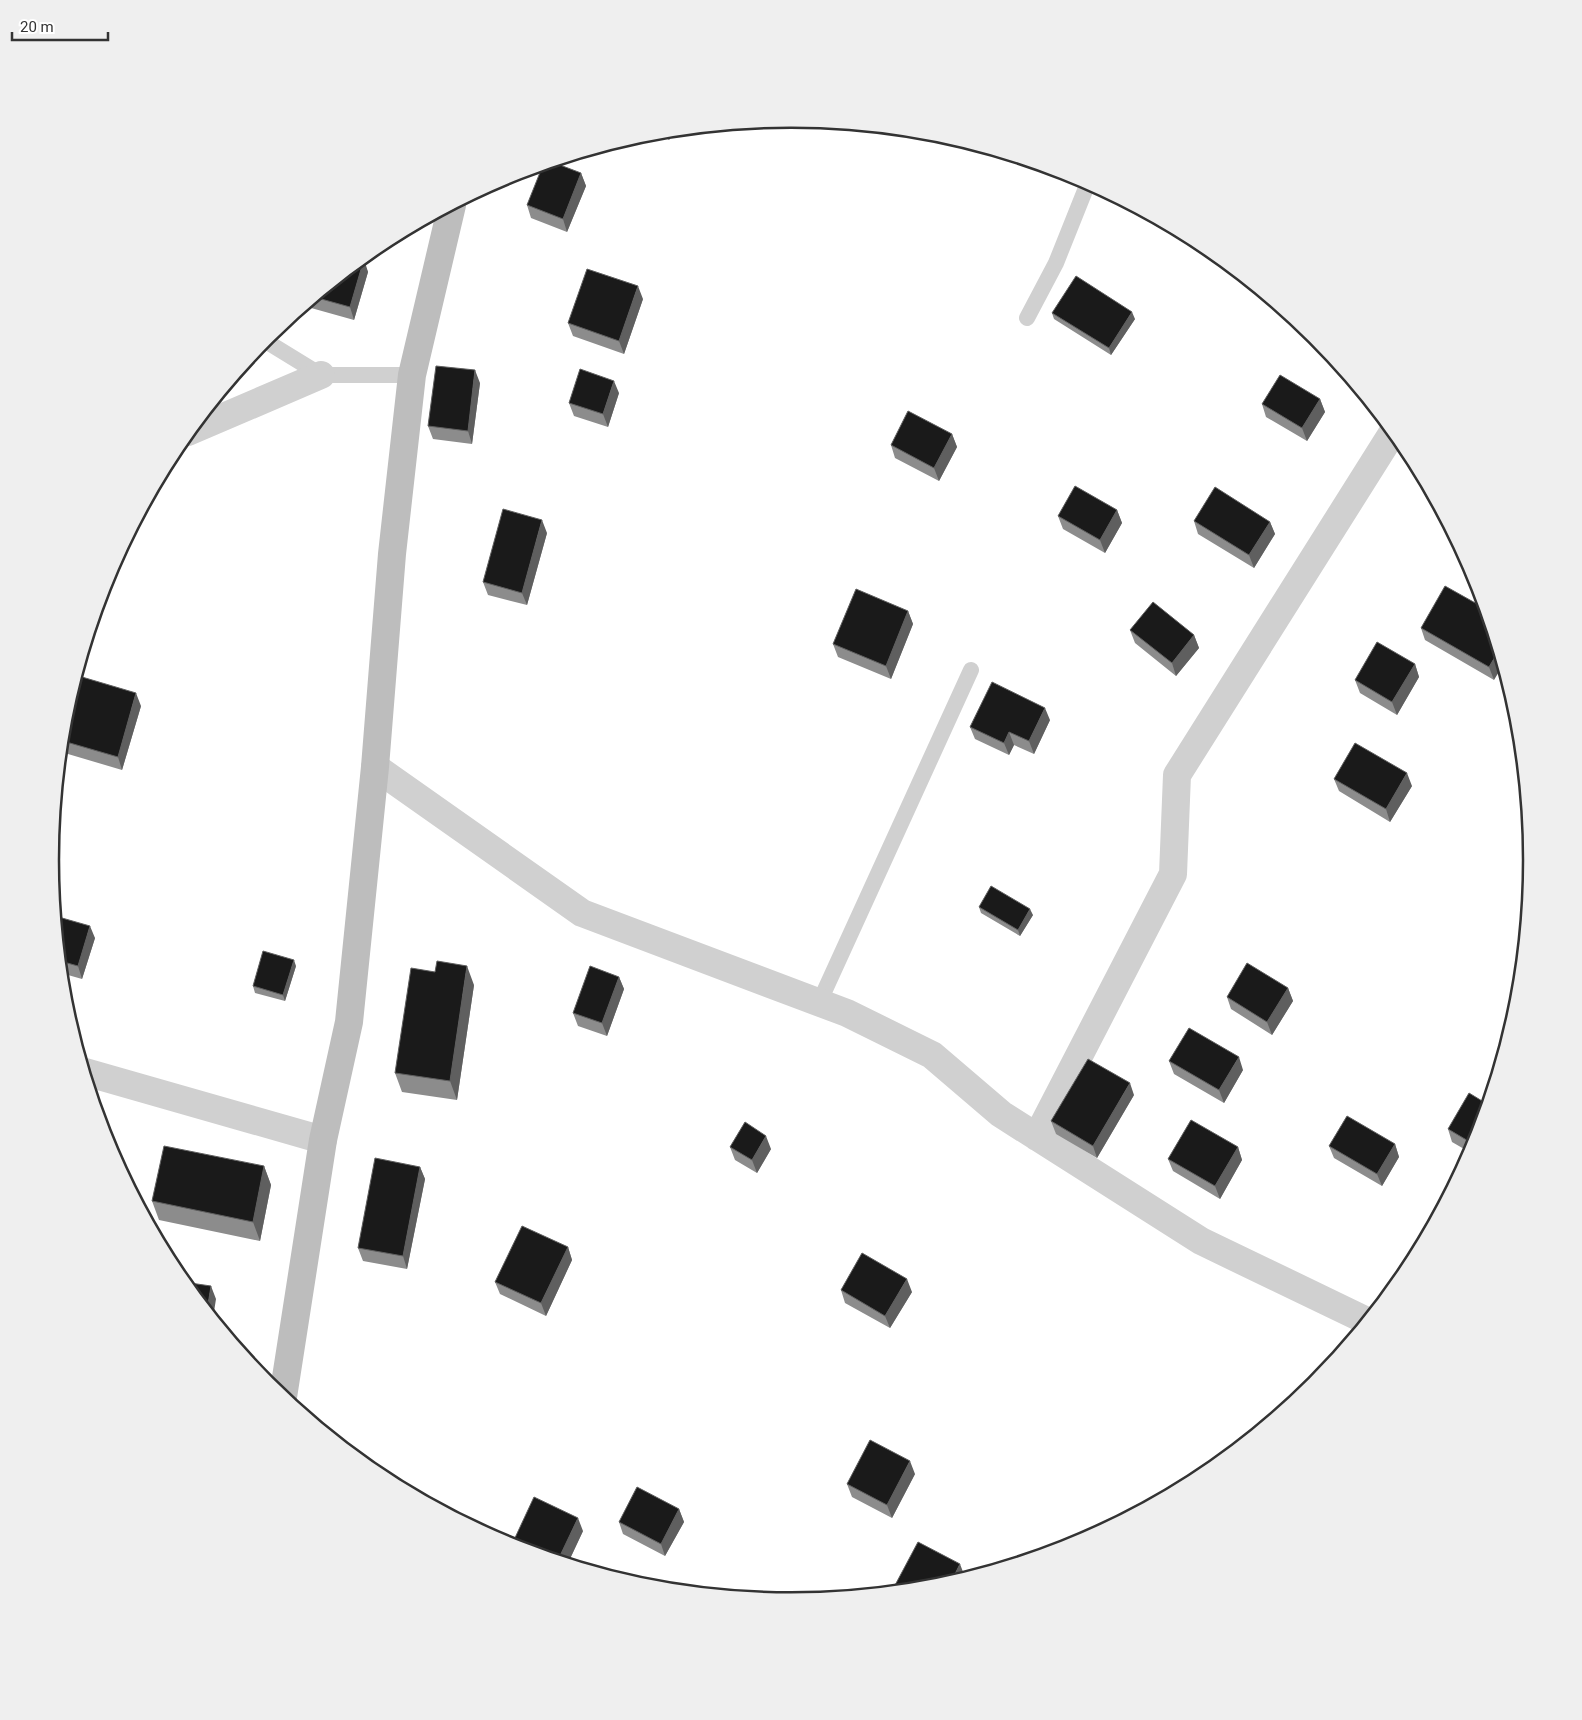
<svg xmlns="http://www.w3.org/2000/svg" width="1582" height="1720" font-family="Roboto,sans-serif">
	<rect width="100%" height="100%" fill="#fff"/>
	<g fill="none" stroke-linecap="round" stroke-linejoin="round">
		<!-- lane -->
		<path stroke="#d0d0d0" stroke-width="16" d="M1027,318L1056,263L1088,183
			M264,340L321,375H412
			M819,1003L971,670"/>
		<!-- street -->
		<path stroke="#d0d0d0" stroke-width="28" d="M188,432L321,375
			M375,767L582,913L847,1013L932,1055L1001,1114L1201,1241L1367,1321
			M85,1072L323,1140
			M1037,1137L1173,874L1177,775L1393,432"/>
		<!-- secondary -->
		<path stroke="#bdbdbd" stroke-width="28" d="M283,1397L323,1140L349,1022L375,767L392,554L412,375L452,205"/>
	</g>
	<!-- wall -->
	<path fill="#8c8c8c" d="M675,130L669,140L656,132Z
		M581,173L586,186L567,232L531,218L527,205Z
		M362,258L368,272L354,320L304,306Z
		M643,299L624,354L573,336L568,323Z
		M1052,313L1135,319L1111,355L1054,319Z
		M480,383L472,444L433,439L428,426Z
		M619,393L608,427L574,416L569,403Z
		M1320,399L1325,412L1307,441L1266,417L1262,404Z
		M952,434L957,447L939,481L895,458L891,445Z
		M1117,510L1122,523L1105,553L1063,529L1058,516Z
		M1194,521L1270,522L1275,534L1254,568L1198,534Z
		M547,533L527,605L488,595L483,582Z
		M1486,609L1494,680L1425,640L1421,628Z
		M908,611L913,624L891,679L838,657L833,644Z
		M1130,630L1194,635L1199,648L1176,676L1135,643Z
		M1415,664L1419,677L1397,715L1360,693L1355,680Z
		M141,706L122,770L68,754L63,741Z
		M1050,720L1034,754L1014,745L1009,755L975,739L970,727Z
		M1334,779L1412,786L1390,822L1339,791Z
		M979,907L1033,915L1020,936L981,913Z
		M55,916L95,938L82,979L61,973Z
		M296,966L285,1001L255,993L253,986Z
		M619,977L624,989L607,1036L578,1026L573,1013Z
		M474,985L457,1100L402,1092L395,1073Z
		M1288,988L1293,1001L1272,1035L1231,1009L1227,997Z
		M1169,1061L1243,1070L1224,1103L1174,1074Z
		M1134,1095L1097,1158L1056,1134L1051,1121Z
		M1448,1129L1475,1144L1471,1153L1452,1142Z
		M1395,1144L1399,1157L1382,1186L1334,1158L1329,1146Z
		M730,1147L771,1149L757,1173L735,1160Z
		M1238,1147L1242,1160L1220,1199L1173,1171L1168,1159Z
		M264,1166L271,1185L260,1241L159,1220L152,1201Z
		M420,1167L425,1179L407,1269L363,1261L358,1248Z
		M568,1247L572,1260L546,1316L500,1294L495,1282Z
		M841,1290L912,1292L890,1328L845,1303Z
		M915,1474L892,1518L852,1497L847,1484Z
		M679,1509L684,1522L665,1556L623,1534L619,1522Z
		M583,1531L568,1563L516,1547L514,1540Z"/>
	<!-- shaded-wall -->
	<path fill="#5f5f5f" d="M675,130L669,140L666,131Z
		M581,173L586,186L567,232L563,219Z
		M364,259L368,272L354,320L350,307Z
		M638,286L643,299L624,354L619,341Z
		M1132,312L1135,319L1111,355L1109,348Z
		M475,370L480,383L472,444L468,431Z
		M614,381L619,393L608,427L603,414Z
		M1320,399L1325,412L1307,441L1302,428Z
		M952,434L957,447L939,481L934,468Z
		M1117,510L1122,523L1105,553L1100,540Z
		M542,520L547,533L527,605L522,593Z
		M1270,522L1275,534L1254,568L1249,555Z
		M908,611L913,624L891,679L886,666Z
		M1194,635L1199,648L1176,676L1172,663Z
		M1498,652L1503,665L1494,680L1489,667Z
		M1415,664L1419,677L1397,715L1392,702Z
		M136,693L141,706L122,770L118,757Z
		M1045,708L1050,720L1034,754L1029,741Z
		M1009,732L1014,745L1009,755L1004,743Z
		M1407,773L1412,786L1390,822L1386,809Z
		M1030,909L1033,915L1020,936L1018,930Z
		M90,926L95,938L82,979L78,966Z
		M294,960L296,966L285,1001L283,995Z
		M467,966L474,985L457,1100L450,1081Z
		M619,977L624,989L607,1036L602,1023Z
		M1288,988L1293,1001L1272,1035L1267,1022Z
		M1239,1057L1243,1070L1224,1103L1219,1090Z
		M1130,1083L1134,1095L1097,1158L1093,1146Z
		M766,1136L771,1149L757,1173L752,1160Z
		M1395,1144L1399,1157L1382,1186L1377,1174Z
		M1238,1147L1242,1160L1220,1199L1215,1186Z
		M264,1166L271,1185L260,1241L253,1222Z
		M420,1167L425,1179L407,1269L403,1256Z
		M568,1247L572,1260L546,1316L541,1303Z
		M907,1279L912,1292L890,1328L885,1316Z
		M211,1286L216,1299L213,1318L207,1311Z
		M910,1461L915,1474L892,1518L887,1505Z
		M679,1509L684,1522L665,1556L661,1544Z
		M578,1518L583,1531L568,1563L558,1560Z
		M960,1564L965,1577L964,1578L951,1582Z"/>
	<!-- building -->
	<path fill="#1a1a1a" stroke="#5f5f5f" d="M552,162L581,173L563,219L527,205L543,165Z
		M362,258L364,259L350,307L314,297Z
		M587,269L638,286L619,341L568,323Z
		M1076,276L1132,312L1109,348L1052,313Z
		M436,366L475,370L468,431L428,426Z
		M580,369L614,381L603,414L569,403Z
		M1280,375L1320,399L1302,428L1262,404Z
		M908,411L952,434L934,468L891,445Z
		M1075,486L1117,510L1100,540L1058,516Z
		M1215,487L1270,522L1249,555L1194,521Z
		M503,509L542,520L522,593L483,582Z
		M1445,586L1486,609L1498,652L1489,667L1421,628Z
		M856,589L908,611L886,666L833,644Z
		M1153,602L1194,635L1172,663L1130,630Z
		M1377,642L1415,664L1392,702L1355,680Z
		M82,677L136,693L118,757L63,741Z
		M992,682L1045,708L1029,741L1009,732L1004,743L970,727Z
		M1355,743L1407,773L1386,809L1334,779Z
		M991,886L1030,909L1018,930L979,907Z
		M55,916L90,926L78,966L60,961Z
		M263,951L294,960L283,995L253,986Z
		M437,961L467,966L450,1081L395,1073L411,968L435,972Z
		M1247,963L1288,988L1267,1022L1227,997Z
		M590,966L619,977L602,1023L573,1013Z
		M1189,1028L1239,1057L1219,1090L1169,1061Z
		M1088,1059L1130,1083L1093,1146L1051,1121Z
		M1469,1093L1487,1104L1475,1145L1448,1129Z
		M1347,1116L1395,1144L1377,1174L1329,1146Z
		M1191,1120L1238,1147L1215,1186L1168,1159Z
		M745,1122L766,1136L752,1160L730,1147Z
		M164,1146L264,1166L253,1222L152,1201Z
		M375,1158L420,1167L403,1256L358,1248Z
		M522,1226L568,1247L541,1303L495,1282Z
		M862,1253L907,1279L885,1316L841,1290Z
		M183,1282L211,1286L207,1311Z
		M870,1440L910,1461L887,1505L847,1484Z
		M637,1487L679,1509L661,1544L619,1522Z
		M534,1497L578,1518L558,1560L552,1558L514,1540Z
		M918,1542L960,1564L951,1582L935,1587L896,1591L893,1589Z"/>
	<!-- crop -->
	<path d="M0 0H1582V1720H0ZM59 860a732 732 0 1 1 1464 0a732 732 0 1 1-1464 0Z" fill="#efefef" fill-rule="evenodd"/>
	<path fill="none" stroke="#333" stroke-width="2.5" d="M59 860a732 732 0 1 1 1464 0a732 732 0 1 1-1464 0Z"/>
	<!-- scale -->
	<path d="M12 32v8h96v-8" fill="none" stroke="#333333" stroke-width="2.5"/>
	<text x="20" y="32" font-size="15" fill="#333333" stroke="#ffffff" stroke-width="4" paint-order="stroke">20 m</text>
</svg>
